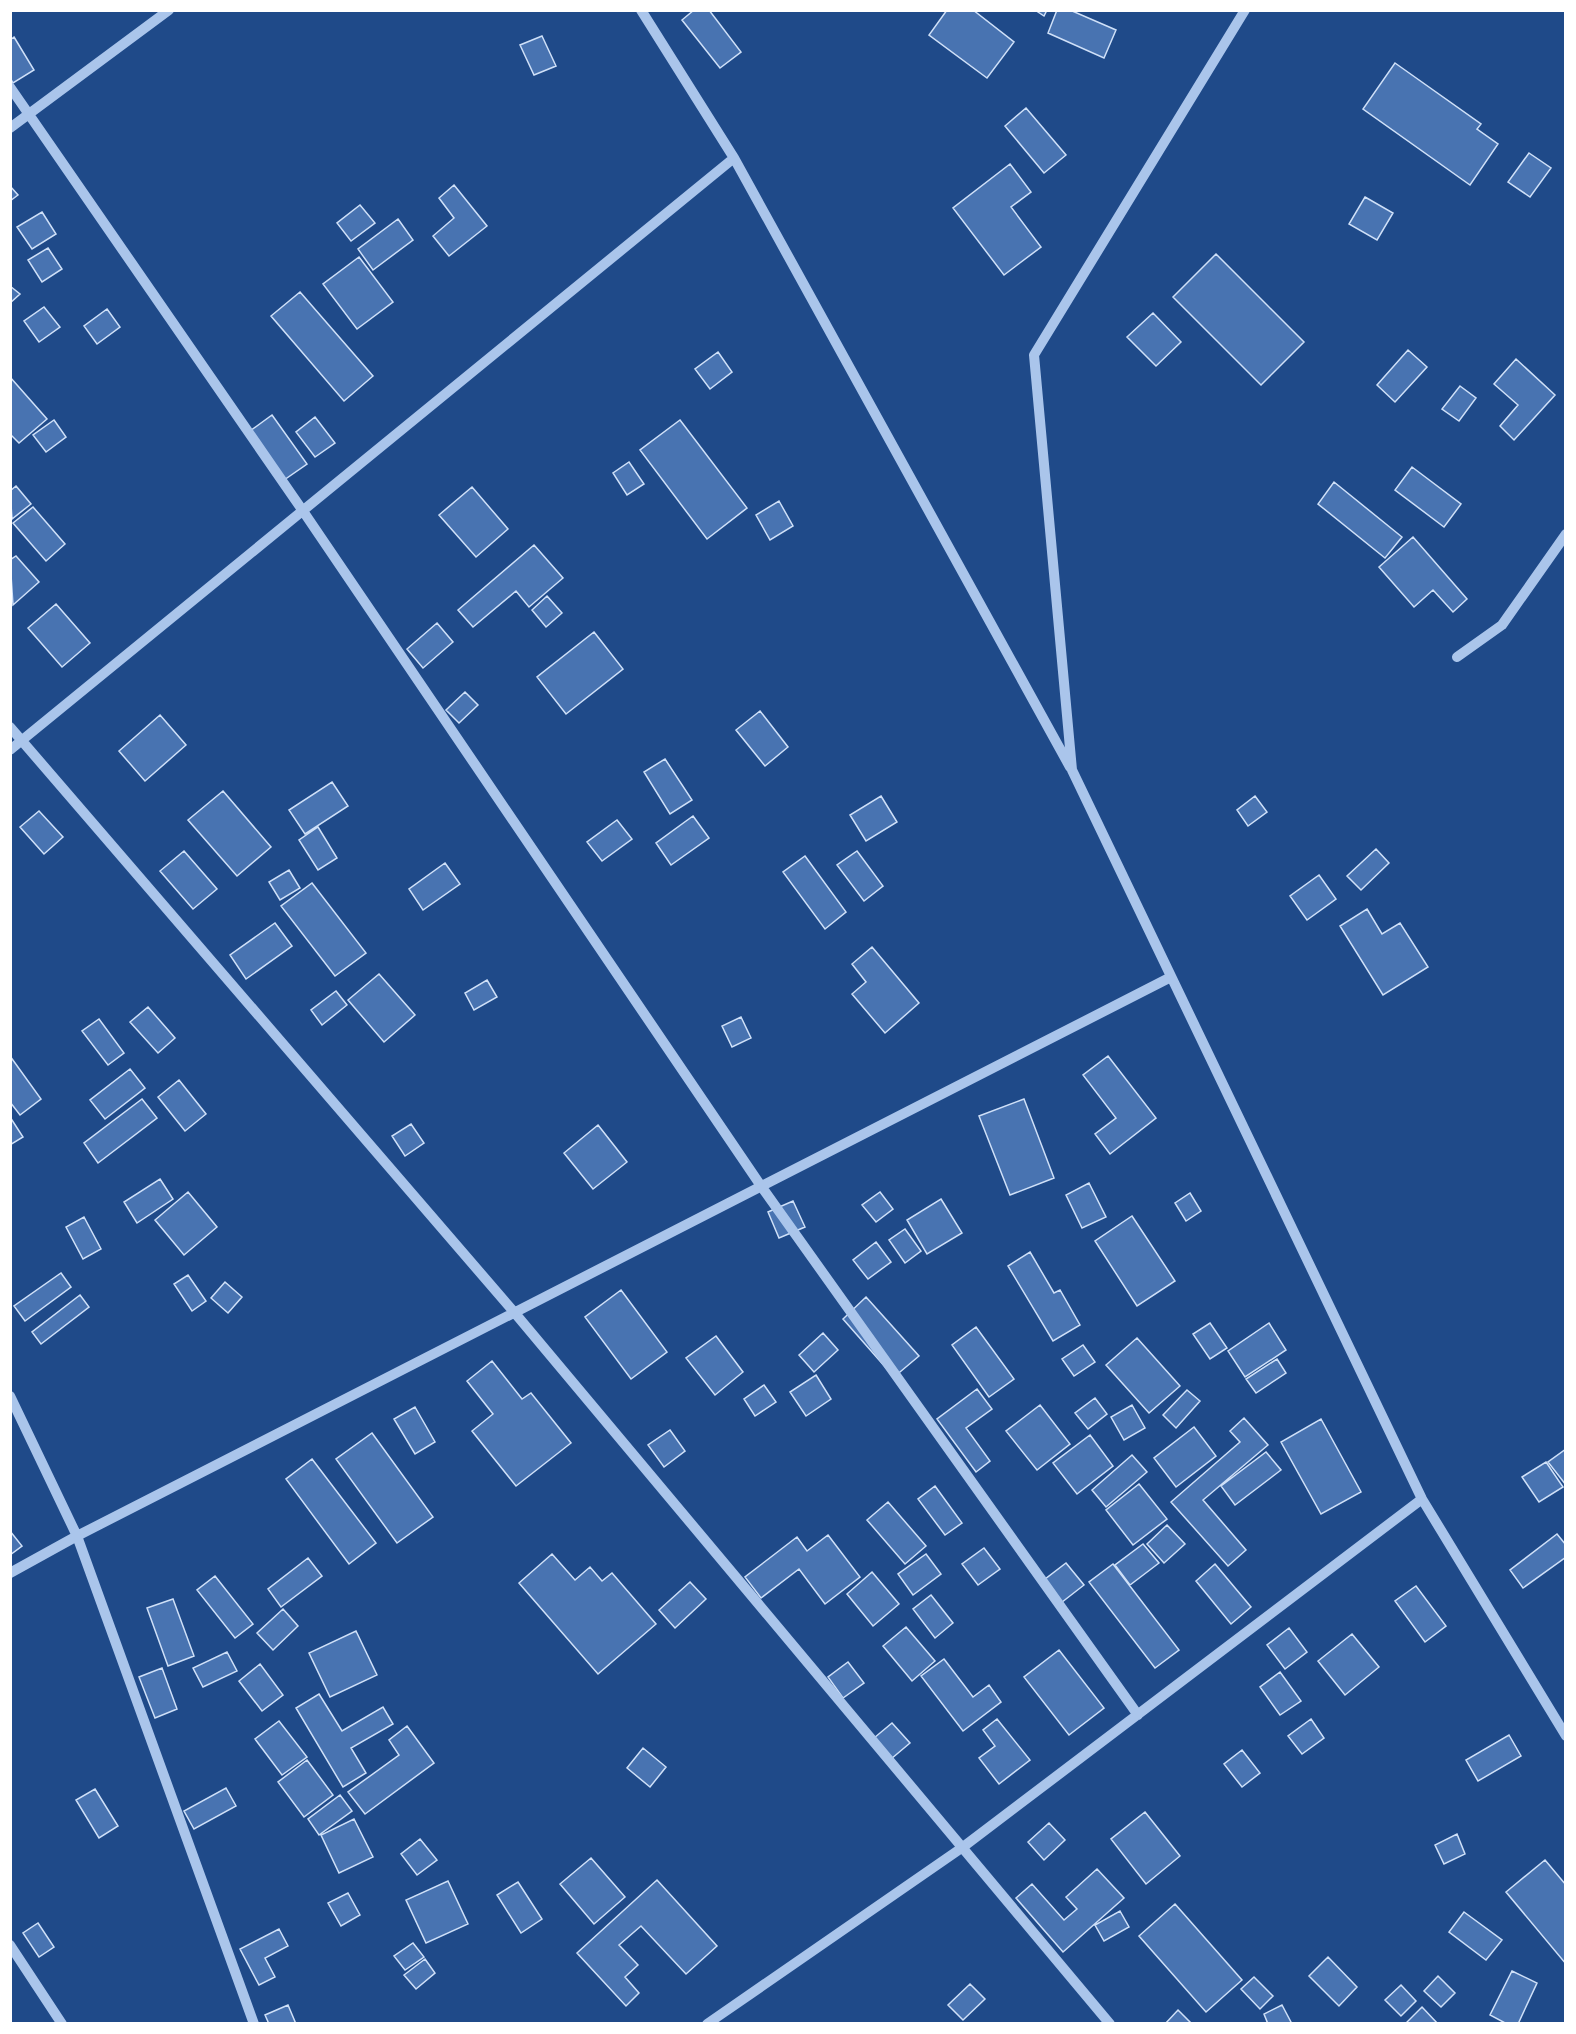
<svg xmlns="http://www.w3.org/2000/svg" width="1576" height="2034" font-family="Quicksand,sans-serif">
	<rect width="100%" height="100%" fill="#1f4a89"/>
	<!-- building -->
	<path fill="#4873b1" stroke="#cfe0f8" stroke-width="1.5" d="M694,10H709L741,52L720,68L682,20Z
		M947,10H973L1014,42L987,78L929,35Z
		M1035,10H1047L1044,16Z
		M1057,10H1070L1116,30L1104,58L1048,33Z
		M542,36L556,66L534,75L520,45Z
		M14,37L34,70L13,83L10,78V40Z
		M1395,63L1481,124L1477,129L1498,144L1470,185L1363,109Z
		M1026,108L1066,155L1044,173L1005,126Z
		M1529,153L1551,168L1530,197L1508,182Z
		M1010,164L1031,192L1011,207L1041,247L1004,275L953,208Z
		M454,185L487,226L449,256L433,236L454,218L439,198Z
		M10,186L18,195L10,201Z
		M1365,197L1393,213L1377,240L1349,224Z
		M360,205L375,223L351,241L337,223Z
		M42,212L56,234L32,249L17,227Z
		M398,219L413,240L373,270L358,249Z
		M48,248L62,269L42,282L28,260Z
		M1216,254L1304,342L1261,385L1173,297Z
		M359,257L393,302L357,329L323,284Z
		M10,286L20,294L10,303Z
		M300,292L373,376L344,401L271,316Z
		M44,307L60,327L39,342L24,321Z
		M107,309L120,327L97,344L84,326Z
		M1153,313L1181,342L1156,366L1127,337Z
		M1408,350L1427,367L1395,402L1377,385Z
		M718,352L732,372L710,389L695,369Z
		M1516,359L1555,395L1514,440L1500,426L1518,405L1494,384Z
		M10,377L47,419L19,443L10,434Z
		M1460,386L1476,398L1459,421L1442,409Z
		M272,415L307,464L284,480L250,431Z
		M315,417L335,443L315,457L296,432Z
		M54,420L66,437L46,452L33,435Z
		M680,420L747,508L707,539L640,450Z
		M629,462L644,484L627,495L613,473Z
		M1412,467L1461,504L1444,527L1395,490Z
		M1334,482L1402,537L1385,558L1318,504Z
		M16,486L31,504L12,519L10,491Z
		M472,487L508,529L476,557L439,515Z
		M779,501L793,526L770,540L756,515Z
		M33,507L65,544L46,561L13,523Z
		M1413,537L1467,599L1453,612L1433,590L1414,607L1379,567Z
		M534,545L563,578L529,607L516,591L473,627L458,610Z
		M16,556L39,582L13,605L10,560Z
		M547,596L562,613L546,627L532,610Z
		M56,604L90,643L62,667L28,628Z
		M437,623L453,642L423,668L407,649Z
		M594,632L623,669L566,714L537,677Z
		M465,692L478,705L459,723L446,710Z
		M760,711L788,747L765,766L736,730Z
		M160,715L186,745L145,781L119,751Z
		M665,759L692,800L670,814L644,772Z
		M332,782L348,806L305,834L289,810Z
		M223,791L271,847L237,876L188,820Z
		M881,796L897,822L866,841L850,815Z
		M1255,796L1267,812L1248,826L1237,810Z
		M39,811L63,837L44,854L20,827Z
		M693,816L709,838L671,865L656,843Z
		M617,820L632,839L602,861L587,842Z
		M318,827L337,858L318,870L299,840Z
		M1376,849L1389,863L1361,890L1347,876Z
		M184,851L217,889L193,909L160,871Z
		M857,851L883,886L864,901L837,865Z
		M805,856L846,912L825,929L783,872Z
		M445,863L460,884L423,910L409,889Z
		M289,870L300,888L280,900L269,882Z
		M1319,875L1336,899L1307,920L1290,896Z
		M312,883L366,953L335,976L281,906Z
		M1367,909L1382,934L1400,923L1428,967L1383,995L1340,926Z
		M275,923L292,946L246,979L230,955Z
		M872,947L919,1003L885,1033L852,994L866,982L852,964Z
		M379,974L415,1015L384,1042L348,1000Z
		M487,980L497,997L474,1010L465,993Z
		M336,991L347,1005L322,1025L311,1010Z
		M148,1007L175,1038L158,1053L130,1022Z
		M741,1017L751,1038L732,1047L722,1026Z
		M99,1019L124,1053L108,1065L82,1031Z
		M10,1056L41,1099L20,1115L10,1102Z
		M1108,1056L1156,1118L1110,1154L1095,1134L1116,1118L1083,1075Z
		M130,1069L145,1088L105,1119L90,1100Z
		M179,1080L206,1114L185,1131L158,1097Z
		M142,1099L157,1118L98,1163L84,1143Z
		M1024,1099L1054,1178L1010,1195L979,1116Z
		M10,1117L23,1137L10,1145Z
		M411,1124L424,1143L405,1156L392,1136Z
		M598,1125L627,1162L593,1189L564,1153Z
		M160,1179L173,1199L137,1223L124,1202Z
		M1089,1183L1106,1217L1082,1228L1066,1195Z
		M188,1192L217,1227L184,1255L155,1220Z
		M880,1192L893,1209L876,1222L862,1205Z
		M1190,1193L1201,1211L1186,1221L1175,1203Z
		M941,1199L962,1233L927,1254L907,1220Z
		M793,1201L805,1227L779,1238L768,1212Z
		M1132,1216L1175,1281L1137,1306L1095,1241Z
		M84,1217L101,1249L83,1259L66,1227Z
		M905,1229L921,1251L905,1263L889,1240Z
		M876,1242L891,1262L868,1279L853,1260Z
		M1030,1252L1054,1293L1060,1290L1080,1325L1053,1341L1008,1266Z
		M61,1273L71,1287L25,1321L14,1306Z
		M188,1275L206,1301L192,1311L174,1284Z
		M225,1282L242,1297L228,1313L211,1298Z
		M621,1290L667,1352L631,1379L585,1317Z
		M80,1295L89,1307L41,1344L32,1332Z
		M866,1297L919,1356L894,1377L843,1319Z
		M1210,1323L1227,1348L1210,1359L1193,1334Z
		M1269,1323L1286,1350L1245,1377L1228,1351Z
		M976,1327L1014,1379L989,1397L952,1345Z
		M823,1333L838,1350L814,1372L799,1355Z
		M716,1336L743,1372L715,1395L686,1358Z
		M1137,1338L1180,1386L1149,1413L1106,1365Z
		M1083,1345L1095,1362L1074,1376L1062,1359Z
		M1277,1359L1286,1373L1256,1393L1246,1379Z
		M492,1361L522,1399L531,1393L571,1443L516,1486L472,1431L493,1414L467,1381Z
		M816,1375L831,1399L806,1416L790,1392Z
		M764,1385L776,1402L755,1416L744,1399Z
		M977,1389L992,1409L966,1428L990,1461L976,1472L937,1419Z
		M1187,1390L1200,1401L1176,1428L1163,1415Z
		M1095,1398L1107,1414L1088,1429L1075,1413Z
		M1040,1405L1070,1444L1037,1470L1006,1431Z
		M1132,1405L1145,1428L1124,1440L1111,1417Z
		M415,1407L435,1442L415,1454L394,1419Z
		M1244,1418L1268,1445L1203,1500L1246,1550L1228,1566L1171,1502L1240,1442L1230,1431Z
		M1321,1419L1361,1492L1321,1514L1281,1442Z
		M1194,1427L1216,1456L1176,1487L1154,1458Z
		M670,1430L685,1451L664,1467L648,1445Z
		M372,1433L433,1517L397,1543L336,1459Z
		M1090,1435L1113,1466L1077,1494L1053,1463Z
		M1566,1449V1485L1548,1462Z
		M1266,1452L1281,1470L1235,1505L1221,1486Z
		M1132,1455L1147,1472L1106,1507L1092,1490Z
		M312,1459L376,1543L349,1564L286,1479Z
		M1546,1462L1563,1487L1539,1502L1522,1477Z
		M1139,1484L1167,1519L1133,1545L1106,1510Z
		M935,1486L962,1523L945,1535L918,1499Z
		M888,1502L926,1546L905,1564L867,1520Z
		M1167,1525L1185,1544L1164,1563L1147,1544Z
		M10,1531L22,1546L10,1555Z
		M1557,1534L1566,1545V1557L1523,1588L1510,1570Z
		M828,1535L860,1577L825,1604L799,1569L761,1598L745,1577L797,1537L807,1551Z
		M1143,1544L1159,1563L1130,1585L1115,1565Z
		M984,1548L1000,1569L978,1585L962,1564Z
		M552,1554L575,1580L590,1567L602,1581L612,1573L656,1624L598,1674L519,1583Z
		M926,1554L941,1574L913,1595L898,1574Z
		M308,1558L322,1576L281,1607L268,1589Z
		M1066,1563L1084,1585L1057,1606L1040,1583Z
		M1113,1564L1179,1650L1155,1668L1089,1582Z
		M1215,1564L1251,1607L1231,1624L1196,1581Z
		M872,1572L899,1604L873,1626L847,1594Z
		M215,1576L253,1624L235,1638L197,1590Z
		M690,1582L706,1599L675,1628L659,1610Z
		M1416,1586L1446,1626L1425,1642L1395,1601Z
		M931,1595L953,1623L935,1638L913,1609Z
		M173,1599L194,1656L168,1666L147,1608Z
		M283,1609L298,1626L273,1650L257,1633Z
		M906,1627L935,1661L912,1681L883,1646Z
		M1289,1628L1307,1652L1285,1669L1267,1645Z
		M356,1631L377,1675L330,1697L309,1653Z
		M1352,1634L1379,1667L1345,1695L1318,1661Z
		M1059,1650L1104,1708L1069,1735L1024,1677Z
		M227,1652L237,1671L203,1687L193,1668Z
		M944,1659L973,1697L989,1685L1001,1702L963,1731L921,1676Z
		M848,1662L864,1683L843,1698L828,1677Z
		M260,1664L283,1695L262,1711L239,1681Z
		M162,1668L177,1709L155,1718L139,1677Z
		M1280,1672L1301,1701L1280,1715L1260,1687Z
		M319,1694L342,1731L383,1707L393,1724L351,1748L366,1773L343,1787L296,1708Z
		M997,1719L1030,1760L999,1784L979,1758L995,1746L983,1730Z
		M1311,1719L1324,1738L1302,1754L1288,1736Z
		M279,1721L307,1757L282,1775L255,1739Z
		M892,1723L910,1743L891,1759L874,1738Z
		M407,1726L434,1763L365,1814L348,1792L399,1755L389,1740Z
		M1509,1735L1521,1756L1478,1781L1466,1760Z
		M643,1748L666,1767L650,1787L627,1768Z
		M1242,1750L1260,1773L1242,1787L1224,1764Z
		M307,1760L333,1795L304,1817L278,1782Z
		M226,1788L236,1806L194,1829L184,1811Z
		M95,1789L118,1826L99,1838L76,1800Z
		M340,1795L352,1811L319,1835L308,1819Z
		M1145,1812L1180,1856L1146,1884L1111,1839Z
		M354,1819L373,1857L339,1873L321,1835Z
		M1049,1823L1065,1840L1044,1860L1028,1842Z
		M1457,1834L1465,1854L1444,1864L1435,1845Z
		M420,1839L437,1860L417,1875L401,1854Z
		M591,1858L625,1897L594,1924L560,1884Z
		M1545,1860L1566,1885V1964L1506,1892Z
		M1097,1869L1124,1898L1063,1952L1016,1898L1032,1884L1064,1920L1077,1909L1066,1897Z
		M657,1880L717,1946L686,1974L641,1926L619,1945L638,1965L625,1977L639,1993L626,2006L577,1953Z
		M448,1881L468,1924L426,1943L406,1900Z
		M518,1882L542,1919L521,1933L497,1895Z
		M348,1893L360,1915L341,1926L328,1903Z
		M1175,1904L1242,1980L1206,2012L1139,1936Z
		M1120,1911L1129,1927L1104,1941L1095,1925Z
		M1464,1912L1502,1940L1486,1960L1449,1932Z
		M38,1923L54,1947L39,1957L23,1933Z
		M279,1929L288,1946L265,1958L275,1977L259,1985L240,1949Z
		M413,1943L424,1957L405,1970L394,1956Z
		M1328,1957L1357,1987L1339,2006L1309,1976Z
		M425,1959L435,1973L416,1989L404,1975Z
		M1512,1971L1537,1983L1518,2024H1507L1490,2015Z
		M1438,1976L1455,1993L1441,2007L1424,1991Z
		M1254,1977L1273,1996L1260,2009L1241,1989Z
		M970,1984L985,1999L963,2020L948,2005Z
		M1401,1985L1416,2001L1401,2016L1385,2000Z
		M288,2005L296,2024H269L265,2015Z
		M1282,2005L1292,2024H1268L1264,2014Z
		M1422,2007L1438,2024H1406V2023Z
		M1178,2010L1192,2024H1165Z"/>
	<g fill="none" stroke-linecap="round" stroke-linejoin="round">
		<!-- minor -->
		<path stroke="#aac5eb" stroke-width="10" d="M641,10L734,158L1070,767
			M1245,10L1034,355L1072,770L1422,1499L1566,1736
			M10,87L303,511L761,1186L1138,1715
			M10,128L169,10
			M1457,657L1502,625L1566,534
			M10,727L514,1312L1110,2024
			M10,750L734,158
			M10,1396L77,1536L254,2024
			M10,1573L77,1536L1171,977
			M10,1945L62,2024
			M707,2024L963,1847L1422,1499"/>
	</g>
	<!-- border -->
	<rect width="1576" height="2034" fill="none" stroke="#ffffff" stroke-width="24"/>
</svg>
